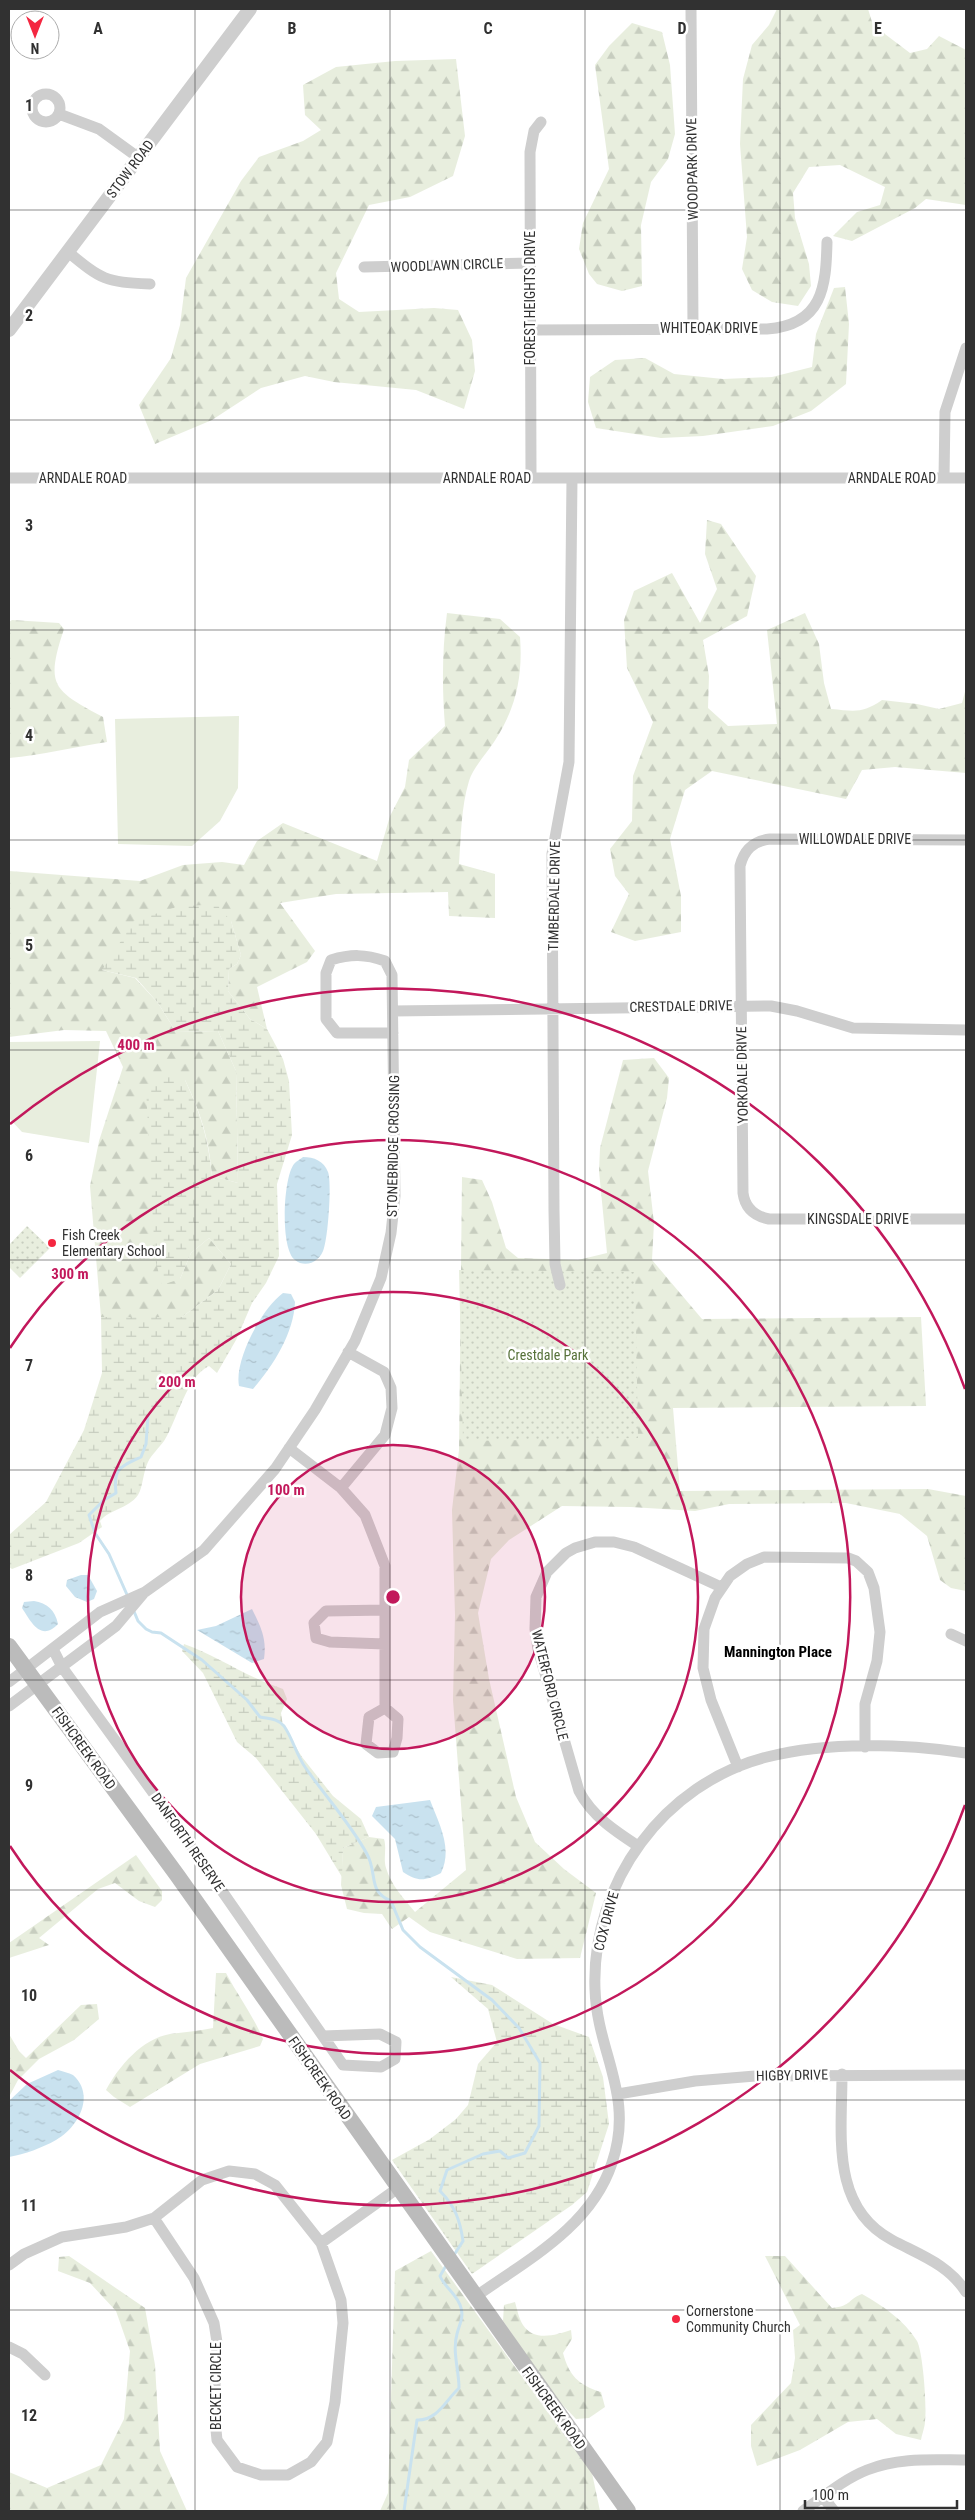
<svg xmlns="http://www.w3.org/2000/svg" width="975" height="2520" font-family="'Roboto Condensed',sans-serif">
	<defs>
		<pattern id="forest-firs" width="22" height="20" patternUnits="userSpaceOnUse" patternTransform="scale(1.25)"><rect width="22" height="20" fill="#e8eede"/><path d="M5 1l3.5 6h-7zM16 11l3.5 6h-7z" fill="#c7cdbf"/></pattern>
		<pattern id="wetland-marsh" width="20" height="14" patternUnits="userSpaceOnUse" patternTransform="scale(1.25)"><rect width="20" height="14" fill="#e8eede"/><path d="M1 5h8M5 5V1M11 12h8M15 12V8" fill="none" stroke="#c7cdbf"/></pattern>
		<pattern id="park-dots" width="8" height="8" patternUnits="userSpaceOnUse" patternTransform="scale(1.25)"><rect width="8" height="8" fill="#e8eede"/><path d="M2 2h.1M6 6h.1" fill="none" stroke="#c7cdbf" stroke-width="1.8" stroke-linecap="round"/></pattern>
		<pattern id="water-ripples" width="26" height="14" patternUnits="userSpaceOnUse" patternTransform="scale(1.25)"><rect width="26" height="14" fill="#c9e2ef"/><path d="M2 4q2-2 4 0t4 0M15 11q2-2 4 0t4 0" fill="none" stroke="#adc2cd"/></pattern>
	</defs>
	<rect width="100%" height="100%" fill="#fff"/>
	<!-- forest -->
	<path fill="url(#forest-firs)" d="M777,9H868L873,25L910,53L927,49L939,36L966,50V205L926,199L915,208L852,241L833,236L857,212L880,205L885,187L840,165L809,167L793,193L795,218L809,264L811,286L798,306L772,302L752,290L742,269L747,237L740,144L743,79L752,45L769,25Z
		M632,23L662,32L670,65L675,134L668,159L651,182L641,225L642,286L622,291L597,284L589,274L579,249L583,223L609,169L595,65L609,46Z
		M456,59L465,136L453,176L410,197L369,205L336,273L339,299L359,312L434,308L458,310L472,340L475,371L464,409L416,390L334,382L305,376L261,388L212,420L155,444L139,405L171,358L180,325L186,278L241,181L259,157L303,141L321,130L305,115L303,85L336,67L395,61Z
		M845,287L849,324L846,384L811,411L773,426L703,436L661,438L596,428L588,402L590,377L615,360L645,358L674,374L723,379L772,377L812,367L816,334L834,288Z
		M707,520L721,524L756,576L747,616L703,640L709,676L708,708L728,726L777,724L767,630L805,613L819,644L824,683L831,709C854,711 862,714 882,700L917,704L939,709L962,703L966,688V773L895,767L862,770L846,799L712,771L685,790L670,839L681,896V932L635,941L611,932L629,894L615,876L610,849L632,821L633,776L653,722L627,668L624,620L634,591L672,573L700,623L717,589L705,554Z
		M447,613L500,619L520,637C523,676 516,709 494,742C486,754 473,768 469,781C461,807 461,837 459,864L495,874V918L449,916L448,892L336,894L280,903L315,951L307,962L257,987L267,1029L250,1019L228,991L229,969L237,964L241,955L231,921L102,970L135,978L158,1003L176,1032L218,1031L236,1071L238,1183L212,1176C209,1138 201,1114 185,1080L180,1279L191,1253L209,1238L231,1264L218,1290L182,1317H101L90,1186L99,1141L123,1067L106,1031L64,1030L9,1037V871L140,881L183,865L222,862L244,865L257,841L283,823L377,861L390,816L405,787L409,760L445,726C442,689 442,650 447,613Z
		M12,620L59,623L64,629C45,686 53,690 103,717L107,742C74,747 42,755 9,758V622Z
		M654,1058L669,1078L667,1098L648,1171L654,1223L652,1260L702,1319L921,1317L926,1406L673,1408L680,1491L928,1489L966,1496V1591L951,1588L940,1580L927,1536L900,1514L846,1503L729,1504L695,1511L631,1507L562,1506L509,1540L491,1559L478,1613L489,1679L516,1797L535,1842L564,1869L596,1893L580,1958L517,1959L430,1932L409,1917L392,1929L382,1914L364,1913L347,1909L341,1885L343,1848L369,1837L384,1839C387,1849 383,1858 386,1868C391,1885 404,1899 415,1912L466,1870L453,1700L455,1615L452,1510L459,1450L462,1177L482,1180L492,1202L506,1248L518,1258L578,1260L607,1253L599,1171L600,1148L623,1060Z
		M136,1855L162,1891V1900L155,1907L139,1901L115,1883L98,1889L39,1938L49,1945L9,1958V1943Z
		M216,1973H226C238,1996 253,2015 263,2039L260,2046L200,2064L130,2107L114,2097L106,2090C119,2066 142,2039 170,2034C184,2032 198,2031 213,2028Z
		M97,2004L99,2019L74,2040L39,2059L18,2080L9,2097V2034L19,2051L26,2058L81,2005Z
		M431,2251L592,2473L600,2511H380L388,2493L395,2271Z
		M69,2256L145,2308L155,2365L160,2451L187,2511H9V2472L47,2488L101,2465L124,2419L130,2351L116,2311L90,2283L58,2271L59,2257Z
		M765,2256H785L832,2308C852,2306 848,2299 862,2294C883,2306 904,2320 917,2341C923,2352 927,2407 925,2421C925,2427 922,2434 921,2440L896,2434L877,2419L848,2422L800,2450L757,2466L751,2446V2425L791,2383L795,2358L793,2330L800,2325Z
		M515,2302C517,2309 519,2319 523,2325C534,2342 556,2335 571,2330L572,2339L563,2353C569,2375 578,2385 601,2392L605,2407L589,2418L576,2419L554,2396L503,2321L504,2305Z"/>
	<!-- wetland -->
	<path fill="url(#wetland-marsh)" d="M216,904L231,921L241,955L237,964L229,969L228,991L250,1019L267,1029L283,1059L289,1081L292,1135L277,1184L279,1256L266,1283L252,1303L236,1340L217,1373L209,1366C186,1377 178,1419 164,1441C159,1448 152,1454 148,1462C143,1472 143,1487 138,1495C128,1509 110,1509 100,1521L102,1527L79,1543L12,1569L9,1567V1535L46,1502L84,1430L102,1373L101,1317H182L218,1290L231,1264L209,1238L191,1253L180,1279L162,1285L155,1259L146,1087L165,1073L185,1080C201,1115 208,1137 212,1176L238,1183L236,1071L218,1031L176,1032L158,1003L136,978L102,970L134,921L176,907Z
		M184,1644C218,1656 248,1678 283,1689L287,1699L281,1713L283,1726L302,1757L333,1796L361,1819L369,1837L343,1848L342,1877L316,1834L256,1758L237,1742L203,1673L182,1651Z
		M451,1977L492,1985L553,2024L589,2037L603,2077L609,2124L587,2192L572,2205L472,2274L392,2160L430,2139L456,2119L468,2105L478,2064L497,2042L488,2009Z"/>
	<!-- park -->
	<path fill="url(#park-dots)" d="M27,1226L50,1248L20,1278L9,1267V1245Z
		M459,1270L635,1272L638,1438L463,1441Z"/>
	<!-- garden -->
	<path fill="#e8eede" d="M239,716L238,788L220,821L192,846L118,844L115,719Z
		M100,1041L89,1143L22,1132L9,1118V1042Z"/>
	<!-- water -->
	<path fill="url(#water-ripples)" d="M303,1157C314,1157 324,1161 328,1172C332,1183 328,1236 324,1248C321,1261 306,1269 295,1260C280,1249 283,1178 294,1164C296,1161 301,1159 303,1157Z
		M283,1293L291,1294L295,1302C294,1333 273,1366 253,1389L239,1386C234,1360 262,1308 283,1293Z
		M81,1575H88L97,1591L94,1599L87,1602L75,1597L66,1586L67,1580Z
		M34,1601C47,1603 55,1610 58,1624C41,1642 31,1622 22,1608L24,1602Z
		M252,1609C261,1627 267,1639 264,1659L252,1663L197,1630L216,1626Z
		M430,1800C439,1824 453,1848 441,1873C425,1881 418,1882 403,1872L395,1839L372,1816L376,1807Z
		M58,2070C62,2071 69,2073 73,2075C96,2095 78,2128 56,2140C42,2148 25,2154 9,2157V2101L27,2084Z"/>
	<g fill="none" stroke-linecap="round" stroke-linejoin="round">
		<!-- stream -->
		<path stroke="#c9e2ef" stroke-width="3" d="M128,1597L109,1554L95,1533L89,1515L104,1500L116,1493C113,1468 120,1467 141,1457L146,1444L148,1416
			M133,1609L138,1621L146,1629L152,1632L161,1633L202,1660L247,1700L260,1717C269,1719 277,1718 284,1726C293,1739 296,1754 305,1767C325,1796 350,1823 367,1854C378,1874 367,1891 391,1901L403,1930L420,1947L492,2000L519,2028L540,2063L539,2126L525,2153L508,2158L500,2151L483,2154L447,2170L440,2191C455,2206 460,2220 463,2241L454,2255
			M404,2511L417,2420C437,2421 446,2400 459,2388C459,2370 452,2351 457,2334C459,2325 464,2318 461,2308C458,2295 445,2288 440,2276L447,2264"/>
		<!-- minor -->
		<path stroke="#cecece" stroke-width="11" d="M691,9L693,328
			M32 108a14 14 0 1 1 28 0a14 14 0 1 1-28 0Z
			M59,114L99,129L139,158
			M68,252C102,280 105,282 150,284
			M364,267L530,263
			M531,330L767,329C823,325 826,286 827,242
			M9,478H966
			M531,478L530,152L534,131L541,122
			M944,478L945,412L966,348
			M966,840L770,839C753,841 744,850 740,866L743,1193C745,1208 754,1216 769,1219H966
			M393,1011L771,1006L797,1011L853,1028L966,1030
			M560,1285L555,1264L554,1211L552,854L569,762L572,478
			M289,1448L341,1488L365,1515L385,1566V1708L369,1717L366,1744L378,1753L393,1752L397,1738L398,1719L385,1708
			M341,1488L385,1435L392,1408L391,1388L384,1372L348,1352
			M385,1610L326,1611L314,1623L316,1638L330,1642L385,1644
			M951,1634L966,1641
			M53,1649L62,1667L167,1812L343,2065L381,2067L395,2059L396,2042L380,2034L323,2036
			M9,1682L100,1612L145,1592L204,1550L275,1469L315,1410L355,1341L381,1278L391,1233L395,1196L392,975L385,961C365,954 351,954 331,960L326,973V1019L337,1033H393
			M9,1706L116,1626L143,1594
			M738,1767L711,1700L703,1668L704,1629L715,1598L730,1576L747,1564L764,1557L848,1558L856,1561L868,1572L874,1588L880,1632L877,1661L865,1704V1747
			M638,1846C615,1831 592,1816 579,1791L538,1649L535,1629L536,1597L547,1572L566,1553L575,1548L595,1542H614L634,1547L721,1587
			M842,2074C842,2134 830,2207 892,2240C920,2255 948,2264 966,2292
			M618,2094L695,2081L755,2076L966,2075
			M321,2243L398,2188
			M9,2265L24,2254L62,2237L126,2227L154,2218L202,2180L229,2171L255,2174L275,2185L321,2243L341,2300L343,2323L335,2402L327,2442L311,2462L288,2475H261L237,2467L217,2440L214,2410L217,2342L214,2323L194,2278L154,2218
			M475,2297C527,2260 591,2227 612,2163C635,2095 597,2053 595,1989C591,1883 664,1783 767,1757C828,1741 904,1744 966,1753
			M9,2347L23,2354L45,2375
			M823,2497L834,2511
			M803,2511C823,2497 844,2479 867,2470C899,2457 933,2460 966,2460"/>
		<!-- tertiary -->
		<path stroke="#cecece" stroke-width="14" d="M9,330L250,9"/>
		<!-- secondary -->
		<path stroke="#bbb" stroke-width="16" d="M9,1646L177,1875L628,2511"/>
	</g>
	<!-- grid -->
	<path fill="none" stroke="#313131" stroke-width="1" stroke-opacity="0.55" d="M195,9V2511M390,9V2511M585,9V2511M780,9V2511M9,210H966M9,420H966M9,630H966M9,840H966M9,1050H966M9,1260H966M9,1470H966M9,1680H966M9,1890H966M9,2100H966M9,2310H966"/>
	<!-- distance rings -->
	<circle cx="393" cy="1597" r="152" fill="#c2185b" fill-opacity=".12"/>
	<g fill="none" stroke="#c2185b" stroke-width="2.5">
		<circle cx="393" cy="1597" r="152"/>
		<circle cx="393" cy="1597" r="305"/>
		<path d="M10 1348A457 457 0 1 1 10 1846"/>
		<path d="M965 1805A609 609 0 0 1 10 2070M10 1124A609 609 0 0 1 965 1389"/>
	</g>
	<!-- markers -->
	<g fill="#f42741" stroke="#fff" stroke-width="2">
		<circle cx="52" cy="1243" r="5"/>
		<circle cx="676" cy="2319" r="5"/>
	</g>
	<g text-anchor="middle" stroke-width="5" stroke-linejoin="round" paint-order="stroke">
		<!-- street labels -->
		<g font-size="14" fill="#313131" stroke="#fff">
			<text transform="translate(130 169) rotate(-53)" y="5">STOW ROAD</text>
			<text transform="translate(692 169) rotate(-91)" y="5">WOODPARK DRIVE</text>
			<text transform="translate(447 265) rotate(-2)" y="5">WOODLAWN CIRCLE</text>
			<text transform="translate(530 298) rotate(-90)" y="5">FOREST HEIGHTS DRIVE</text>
			<text x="709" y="333">WHITEOAK DRIVE</text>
			<text x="83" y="483">ARNDALE ROAD</text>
			<text x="487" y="483">ARNDALE ROAD</text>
			<text x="892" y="483">ARNDALE ROAD</text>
			<text x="855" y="844">WILLOWDALE DRIVE</text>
			<text transform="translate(554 896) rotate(-89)" y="5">TIMBERDALE DRIVE</text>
			<text transform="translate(681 1006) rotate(-1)" y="5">CRESTDALE DRIVE</text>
			<text transform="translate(742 1075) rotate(-91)" y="5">YORKDALE DRIVE</text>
			<text transform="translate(393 1146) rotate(-89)" y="5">STONEBRIDGE CROSSING</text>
			<text x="858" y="1224">KINGSDALE DRIVE</text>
			<text transform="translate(550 1685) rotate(76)" y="5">WATERFORD CIRCLE</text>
			<text transform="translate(84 1748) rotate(54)" y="5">FISHCREEK ROAD</text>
			<text transform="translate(188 1842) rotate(55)" y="5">DANFORTH RESERVE</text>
			<text transform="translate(606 1921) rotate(-75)" y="5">COX DRIVE</text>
			<text transform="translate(792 2075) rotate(-1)" y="5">HIGBY DRIVE</text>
			<text transform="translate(320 2078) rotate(55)" y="5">FISHCREEK ROAD</text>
			<text transform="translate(216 2386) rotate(-90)" y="5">BECKET CIRCLE</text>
			<text transform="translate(554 2408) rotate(54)" y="5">FISHCREEK ROAD</text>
		</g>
		<!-- poi labels -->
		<g font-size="14" fill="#313131" stroke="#fff" text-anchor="start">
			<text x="62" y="1240">Fish Creek<tspan x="62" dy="16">Elementary School</tspan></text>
			<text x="686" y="2316">Cornerstone<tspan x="686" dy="16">Community Church</tspan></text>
		</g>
		<!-- park labels -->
		<g font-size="14" fill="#567139" stroke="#fff">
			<text x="548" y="1360">Crestdale Park</text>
		</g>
		<!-- neighbourhood labels -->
		<g font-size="15" font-weight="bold" fill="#000" stroke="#fff">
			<text x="778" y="1657">Mannington Place</text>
		</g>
	</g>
	<g font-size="16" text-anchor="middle" font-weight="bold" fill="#313131" stroke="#fff" stroke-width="5" stroke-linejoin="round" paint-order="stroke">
		<text x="98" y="34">A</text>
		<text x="292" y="34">B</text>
		<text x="488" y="34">C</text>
		<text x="682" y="34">D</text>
		<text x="878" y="34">E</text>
		<text x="29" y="111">1</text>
		<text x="29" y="321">2</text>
		<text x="29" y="531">3</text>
		<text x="29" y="741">4</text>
		<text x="29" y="951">5</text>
		<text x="29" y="1161">6</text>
		<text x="29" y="1371">7</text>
		<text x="29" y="1581">8</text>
		<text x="29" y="1791">9</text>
		<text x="29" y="2001">10</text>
		<text x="29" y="2211">11</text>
		<text x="29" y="2421">12</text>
	</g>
	<circle cx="393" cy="1597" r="8" fill="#c2185b" stroke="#fff" stroke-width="2.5"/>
	<g font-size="15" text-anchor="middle" font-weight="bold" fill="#c2185b" stroke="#fff" stroke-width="5" stroke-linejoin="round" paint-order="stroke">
		<text x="136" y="1050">400 m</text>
		<text x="70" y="1279">300 m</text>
		<text x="177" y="1387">200 m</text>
		<text x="286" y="1495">100 m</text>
	</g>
	<!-- border -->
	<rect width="975" height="2520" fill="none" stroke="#313131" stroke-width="20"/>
	<!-- north arrow -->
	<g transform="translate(35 35) rotate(180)"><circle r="24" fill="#ffffff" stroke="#adadad"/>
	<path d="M0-4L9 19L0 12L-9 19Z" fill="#f42741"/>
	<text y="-8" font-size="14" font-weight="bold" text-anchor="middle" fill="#313131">N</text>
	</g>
	<!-- scale -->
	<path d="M805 2500v8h152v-8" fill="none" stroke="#313131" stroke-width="2.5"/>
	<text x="812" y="2500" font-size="15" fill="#313131" stroke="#ffffff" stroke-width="4" paint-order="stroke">100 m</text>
</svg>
